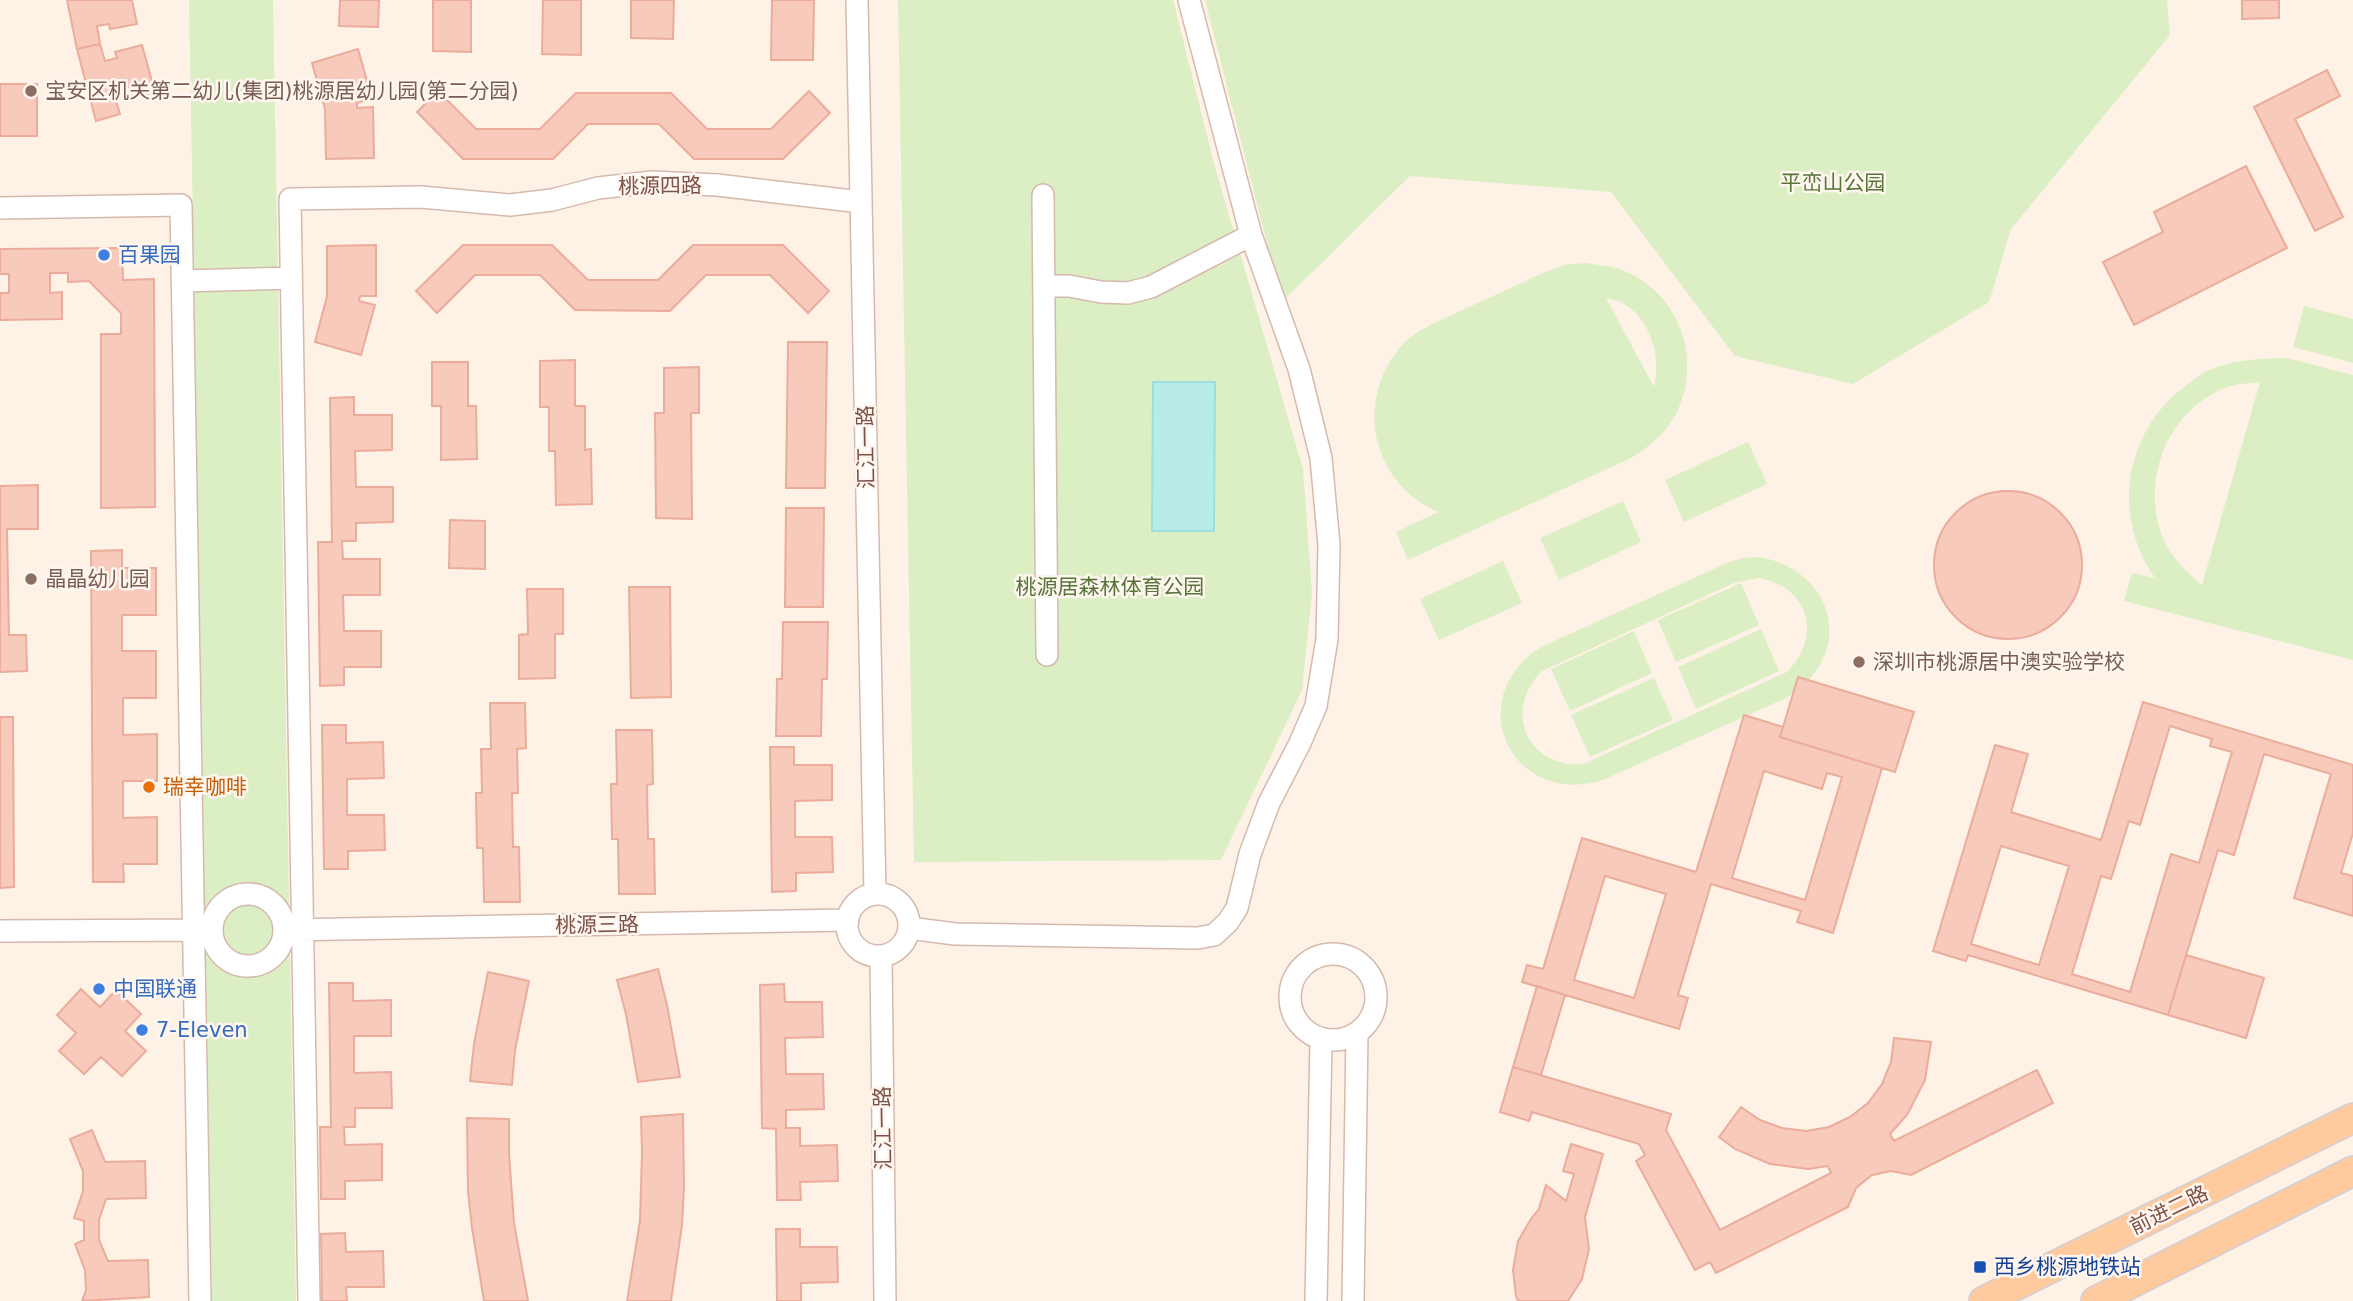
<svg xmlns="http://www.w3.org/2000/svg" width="2353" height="1301" font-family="'DejaVu Sans','Noto Sans SC',sans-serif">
	<rect width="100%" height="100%" fill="#fef2e7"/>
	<!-- green -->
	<path fill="#dceec4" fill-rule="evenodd" d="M189,0H273L296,1301H212Z
		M898,0H1173L1214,164L1303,469L1312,592L1302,690L1221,860L914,862Z
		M1205,0H2167L2170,35L2011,229L1989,302L1853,384L1735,356L1611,192L1410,176L1286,298L1271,259Z
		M1585,263C1600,265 1614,266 1627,272C1682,297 1702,362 1676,414C1665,434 1648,448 1629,459L1408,560L1396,532L1438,512C1374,485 1354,405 1398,350C1407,338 1419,331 1432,324L1545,272L1564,265ZM1606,298C1646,304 1663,352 1654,387Z
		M2304,306L2353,319V363L2293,347Z
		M2287,358L2353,375V660L2124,601L2132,573L2155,578C2111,515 2124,433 2185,386C2191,382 2196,377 2203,373C2230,359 2257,359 2287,358ZM2260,382L2202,585H2201C2184,569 2167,553 2160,530C2142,474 2171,407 2228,387C2237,384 2250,383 2260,382Z
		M1748,442L1767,484L1684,522L1665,480Z
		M1623,501L1641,542L1559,580L1540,538Z
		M1760,557C1838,572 1855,657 1786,698L1603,780C1509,809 1460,695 1543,646L1727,563L1742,558ZM1759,578C1810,587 1822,637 1787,672L1583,764C1527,768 1502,711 1542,671L1734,583Z
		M1503,561L1522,603L1439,640L1420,599Z
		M1741,583L1759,625L1676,662L1658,620Z
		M1761,629L1779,671L1696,709L1678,667Z
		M1634,631L1652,673L1570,711L1551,669Z
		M1654,678L1673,720L1590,757L1571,715Z"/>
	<!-- water -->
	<path fill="#b9ebe9" stroke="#9ededd" stroke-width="2" d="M1153,382H1215L1214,531H1152Z"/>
	<!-- building -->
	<path fill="#f7cabc" stroke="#ebac9b" stroke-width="2" fill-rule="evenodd" d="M67,0H132L137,24L110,29L109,24L97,26L100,44L77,49Z
		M340,0H379L378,27L339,26Z
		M433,0H471V52L433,51Z
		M543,0H581V55L542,54Z
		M631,0H674L673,39L631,38Z
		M772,0H814L813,60H771Z
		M2242,0H2279V18L2242,19Z
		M100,44L105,61L117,58L115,52L142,45L155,92L128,99L126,94L115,97L120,114L96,121L77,49Z
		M358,49L372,98L357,103V108L373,107L374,158L326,159L325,109L312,63Z
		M2327,70L2340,96L2295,119L2343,217L2315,231L2254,107Z
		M0,84H37V136H0Z
		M438,91L476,129H540L576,93H671L707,129H771L809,91L830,113L783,159H694L659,124H588L553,159H463L417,112Z
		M2246,166L2287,248L2134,325L2103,262L2163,232L2154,212Z
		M376,245V296H360L359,301L375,305L361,355L315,342L327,296V246Z
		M463,245H552L588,280H658L693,245H783L829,291L808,313L770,275H706L670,311L575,310L540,275H475L437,313L416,291Z
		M122,248L123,280L154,279L155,507L101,508V334H121V313L89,281L68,282V273H50V293L62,292V319L0,320V293H9V274H0V249Z
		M788,342H827L825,488H786Z
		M575,360V406H585V450L591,449L592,504L556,505L555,451H549V407H540V361Z
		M432,362H468V406H476L477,459L441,460V406H432Z
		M699,367V413H691L692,519L656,518L655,413H664V368Z
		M354,397V415H392V450L355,451L356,487H393V522L356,523V541H342L343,559H380V595H343L344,631H381V667H344V685L320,686L318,542H332L330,398Z
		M38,485V529H7L9,635H26L27,671L0,672V486Z
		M1934 565a74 74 0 1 1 148 0a74 74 0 1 1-148 0Z
		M786,508H824L823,607H785Z
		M450,520L485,521V569L449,568Z
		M122,550V568H156V615H122V651H156V698H123V735L157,734V781H123V818L157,817V864H123L124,882H93L91,551Z
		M629,587H670L671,697L631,698Z
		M527,589H563V634H555V678L519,679V635L528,634Z
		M783,622H828L827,679H822L821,736H776L777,679H782Z
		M1798,677L1914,712L1895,772L1780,737Z
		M2143,702L2353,765V833L2341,873L2353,876V916L2294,898L2331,774L2264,754L2234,855L2218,850L2168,1015L1968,955L1966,961L1933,951L1995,745L2028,754L2011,812L2101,840ZM2170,726L2212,739L2210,746L2232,752L2199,863L2171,854L2130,992L2072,974L2101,876L2111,879L2129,821L2140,825ZM2001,846L2069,866L2039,965L1971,944Z
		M490,703H525L526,748L517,749L518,793H512L513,847H519L520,902H484L483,848H477L476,793H482L481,749H491Z
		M1744,715L1783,727L1780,737L1882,768L1833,933L1797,922L1801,911L1711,884L1678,995L1688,998L1679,1029L1522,982L1527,965L1543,969L1582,838L1696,872ZM1764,771L1822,789L1827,773L1842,777L1805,900L1732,878ZM1605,876L1666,894L1634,998L1574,980Z
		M0,717H13L14,887L0,888Z
		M322,725H346V743L383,742L384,778L347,779V815H384L385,850L348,851V869H324Z
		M616,730H652L653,784L647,785L648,839H654L655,894H619L618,839H612L611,784H617Z
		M770,747H794V765H832V800L795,801V837H832L833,872L796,873V891L772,892Z
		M2186,955L2264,978L2246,1038L2168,1015Z
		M658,969L667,1005L680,1077L638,1082L626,1014L617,980Z
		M488,972L529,981L515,1050L512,1085L470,1081L474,1044Z
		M329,983H353V1001L391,1000V1036H354V1073L391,1072L392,1108H355V1127H344L345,1145L382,1144V1180L345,1181V1199H321L320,1127H331Z
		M784,984L785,1002H822L823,1037L785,1038L786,1074H823L824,1109L786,1110V1128H800V1146L837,1145L838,1181L800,1182L801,1200H777L776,1129L762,1128L760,985Z
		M1537,986L1565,995L1541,1075L1513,1067Z
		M81,989L100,1007L116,990L141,1014L125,1031L146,1051L122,1076L101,1057L84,1074L59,1051L76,1033L57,1015Z
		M1894,1038L1931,1042L1925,1080L1907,1115L1890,1134L1894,1141L2037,1070L2053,1103L1911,1175L1891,1171L1872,1175L1856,1188L1848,1207L1716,1273L1710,1262L1695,1270L1636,1161L1645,1155L1639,1144L1532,1112L1529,1121L1500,1112L1513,1067L1671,1114L1666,1130L1720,1230L1831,1173L1828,1166L1808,1169L1770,1164L1735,1149L1719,1137L1741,1107L1760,1120L1782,1128L1806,1131L1829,1127L1850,1117L1868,1103L1882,1084L1891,1062Z
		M683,1114L684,1188L682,1225L671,1301H627L640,1221L642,1152L641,1117Z
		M467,1118L509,1119V1154L514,1223L528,1301H484L472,1228L468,1191Z
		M92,1130L105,1162L145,1161L146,1198L106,1199L99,1220V1240L108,1261L148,1260L149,1297L82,1301L86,1290L85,1270L75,1244L84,1240V1221L74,1218L83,1191V1171L70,1139Z
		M1571,1144L1603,1154L1585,1217L1589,1249L1582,1279L1568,1301H1518L1516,1296L1513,1270L1518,1241L1531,1219L1539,1209L1546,1185L1566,1201L1574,1174L1563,1171Z
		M776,1229H800V1247H837L838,1282L801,1283V1301H777Z
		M345,1233L346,1252L383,1251L384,1287H346L347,1301H322L321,1234Z"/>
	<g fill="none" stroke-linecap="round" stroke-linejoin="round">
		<defs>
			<path id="minor" d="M857,0L875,894
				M1043,195L1047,655
				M0,208L181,205L200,1301
				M183,281L291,278
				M1045,286H1069L1101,292L1128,293L1151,287L1251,235
				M212 930a36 36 0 1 1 72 0a36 36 0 1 1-72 0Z
				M847 925a31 31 0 1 1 62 0a31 31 0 1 1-62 0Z
				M909,928L955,934L1198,938L1214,935L1228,922L1237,908L1250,854L1269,803L1299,745L1316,706L1327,639L1329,545L1321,458L1299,369L1251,235L1189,0
				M285,930L848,920
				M0,931L208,930
				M1290 997a43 43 0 1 1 86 0a43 43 0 1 1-86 0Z
				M881,956L885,1301
				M309,1301L290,199L421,197L510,205L552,200L598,188L652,182L717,185L861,202
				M1316,1301L1321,1039
				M1353,1301L1357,1033"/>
			<path id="major" d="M1984,1301L2353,1118
				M2096,1301L2353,1171"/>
		</defs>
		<!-- minor casing -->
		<use href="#minor" stroke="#d5b9ae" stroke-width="24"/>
		<!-- major casing -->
		<use href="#major" stroke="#dacfcc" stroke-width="32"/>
		<!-- minor -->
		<use href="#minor" stroke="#fff" stroke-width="21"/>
		<!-- major -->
		<use href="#major" stroke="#ffca9e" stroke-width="28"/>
	</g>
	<!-- markers -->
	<g fill="#8d6e63" stroke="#fff6f0" stroke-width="2.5">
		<circle cx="31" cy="91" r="7"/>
		<circle cx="31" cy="579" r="7"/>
		<circle cx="1859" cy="662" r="7"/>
	</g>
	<g fill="#3f7fe0" stroke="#fff6f0" stroke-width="2.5">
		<circle cx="104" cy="255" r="7"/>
		<circle cx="99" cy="989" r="7"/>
		<circle cx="142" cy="1030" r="7"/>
	</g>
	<circle fill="#e8710a" stroke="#fff6f0" stroke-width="2.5" cx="149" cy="787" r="7"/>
	<rect fill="#1a4fb4" stroke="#fff6f0" stroke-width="2.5" x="1973" y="1260" width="14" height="14" rx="3.5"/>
	<g text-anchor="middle" stroke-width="5" stroke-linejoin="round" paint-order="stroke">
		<!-- education labels -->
		<g font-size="21" fill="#785e54" stroke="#fff6f0" text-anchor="start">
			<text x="45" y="98">宝安区机关第二幼儿(集团)桃源居幼儿园(第二分园)</text>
			<text x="45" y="586">晶晶幼儿园</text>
			<text x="1873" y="669">深圳市桃源居中澳实验学校</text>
		</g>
		<!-- park labels -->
		<g font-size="21" fill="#567639" stroke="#fff6f0">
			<text x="1833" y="190">平峦山公园</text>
			<text x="1110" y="594">桃源居森林体育公园</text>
		</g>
		<!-- street labels -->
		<g font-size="21" fill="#7c5248" stroke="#fff6f0">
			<text transform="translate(660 186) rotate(-1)" y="7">桃源四路</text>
			<text transform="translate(866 447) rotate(-91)" y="7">汇江一路</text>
			<text transform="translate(597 925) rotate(-1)" y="7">桃源三路</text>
			<text transform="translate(883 1128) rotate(-91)" y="7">汇江一路</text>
			<text transform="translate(2169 1210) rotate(-26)" y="7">前进二路</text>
		</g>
		<!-- shop labels -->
		<g font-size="21" fill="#366cbe" stroke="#fff6f0" text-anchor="start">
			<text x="118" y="262">百果园</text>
			<text x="113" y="996">中国联通</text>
			<text x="156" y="1037">7-Eleven</text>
		</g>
		<!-- food labels -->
		<g font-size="21" fill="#c56008" stroke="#fff6f0" text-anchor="start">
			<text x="163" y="794">瑞幸咖啡</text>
		</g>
		<!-- transit labels -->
		<g font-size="21" fill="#164399" stroke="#fff6f0" text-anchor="start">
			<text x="1994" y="1274">西乡桃源地铁站</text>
		</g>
	</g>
</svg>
